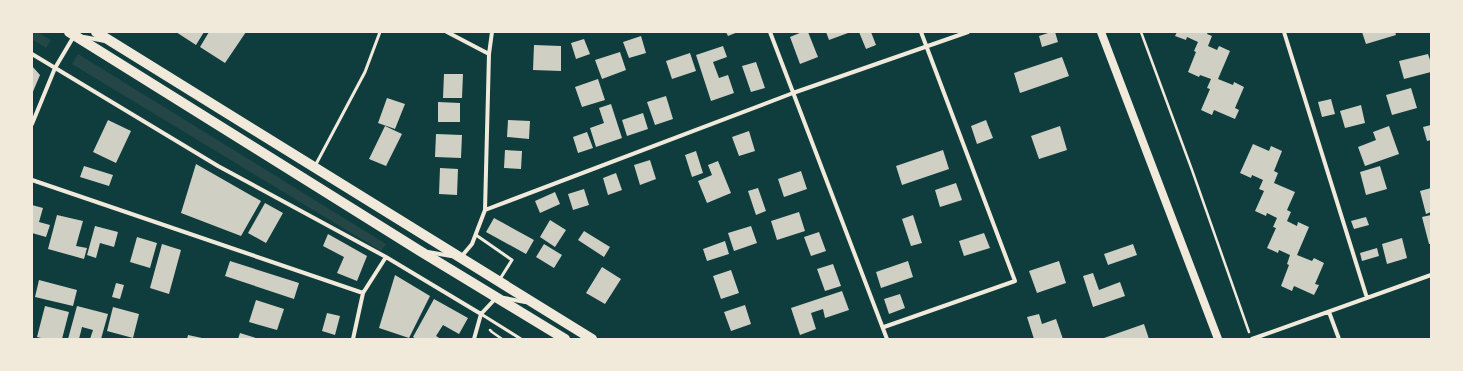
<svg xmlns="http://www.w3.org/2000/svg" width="1463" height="371" font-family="'Exo 2',sans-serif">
	<rect width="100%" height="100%" fill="#0f3d3e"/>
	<!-- green -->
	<path fill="#244646" d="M32,32H37L51,40L46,48L32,39Z
		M78,54L386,244L381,251L72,64Z"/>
	<!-- building -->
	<path fill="#cfcfc3" d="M176,32H204L196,45Z
		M209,32H246L225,63L200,47Z
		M726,32H738L728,36Z
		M802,32H808L818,57L800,64L790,37Z
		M826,32H848V33L829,40Z
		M859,32H871L876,45L866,49Z
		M1051,32H1055L1058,42L1042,47L1039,36Z
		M1177,32H1208L1207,34L1212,36L1208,46L1217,50L1219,46L1230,51L1218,79L1233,85L1234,82L1244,87L1235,108L1239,110L1235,119L1214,110L1212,115L1201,110L1210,89L1207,88L1211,79L1200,75L1199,77L1188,72L1196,52L1194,51L1198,42L1187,37L1186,40L1175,36Z
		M1362,32H1395L1396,35L1366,44Z
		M641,36L646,53L629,58L623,42Z
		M584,39L590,54L576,59L571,43Z
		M534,45L561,46V71L533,70Z
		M723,46L727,57L713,62L719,78L728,75L734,93L711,101L696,55Z
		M620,52L626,70L602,79L595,60Z
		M690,53L696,71L672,79L666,61Z
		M1428,54L1431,63V72L1404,79L1399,61Z
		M1062,57L1069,76L1020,93L1014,73Z
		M756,62L765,88L751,92L742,66Z
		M32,66L40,75L32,94Z
		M444,74H463L462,98H443Z
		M598,79L605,100L582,107L575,87Z
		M1411,88L1417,108L1392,115L1386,95Z
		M666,96L673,119L655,125L647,102Z
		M387,98L405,104L395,129L378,123Z
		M1331,99L1335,114L1322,117L1318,102Z
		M438,102L460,103V122H438Z
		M611,104L622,138L596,147L590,128L604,123L599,108Z
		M1361,105L1365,123L1345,128L1340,111Z
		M643,113L648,129L627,136L622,120Z
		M108,120L131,131L116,163L93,152Z
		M508,120L530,121L529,139L507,137Z
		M986,120L993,138L977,144L971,126Z
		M1431,125V140L1427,141L1423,127Z
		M385,126L402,134L386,166L369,159Z
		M1060,126L1067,150L1039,159L1031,136Z
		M1389,126L1399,154L1365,166L1358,147L1376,140L1373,132Z
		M749,131L755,151L739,156L732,137Z
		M587,132L593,148L578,153L573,137Z
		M436,134L462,135L461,158L435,157Z
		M1253,144L1269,151L1271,146L1282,151L1274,171L1278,173L1274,183L1295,192L1287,210L1291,212L1287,221L1297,226L1298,222L1309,227L1297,255L1312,261L1314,258L1324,263L1315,284L1319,285L1314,295L1294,286L1292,291L1281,286L1289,265L1287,264L1290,255L1279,250L1278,253L1267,248L1276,228L1273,227L1277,218L1267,213L1266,216L1255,211L1264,191L1259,189L1263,180L1252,175L1251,178L1240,173Z
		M505,150L522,151L521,169L504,168Z
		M943,150L949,169L902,185L896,166Z
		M696,151L703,173L692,177L685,155Z
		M650,160L656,179L640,185L634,165Z
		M718,161L731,193L707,203L698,181L712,175L708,165Z
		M196,164L261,201L241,236L181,213Z
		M84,166L113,175L109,186L80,177Z
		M1380,166L1387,189L1366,195L1360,172Z
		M440,168L458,169L457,195L439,194Z
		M801,171L807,189L784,197L778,179Z
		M616,173L622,190L608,195L603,178Z
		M956,183L962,200L940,207L935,190Z
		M758,188L766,211L756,215L748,191Z
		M1431,188V212L1426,214L1420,191Z
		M584,189L589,205L573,210L568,194Z
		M555,192L560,204L540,213L535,201Z
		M265,203L283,213L266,243L248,233Z
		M32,205L43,208L39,222L50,225L46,237L32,233Z
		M799,212L805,231L777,240L771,221Z
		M57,215L83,221L76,246L87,248L84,259L48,249Z
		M913,215L922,243L911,246L902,219Z
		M1431,215V244H1429L1422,217Z
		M1366,217L1369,225L1354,229L1351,221Z
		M494,218L534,240L526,254L486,232Z
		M550,220L566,230L555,247L540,237Z
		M95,226L118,232L114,247L100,243L96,258L87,255Z
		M751,226L757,243L734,251L728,233Z
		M584,231L610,247L604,257L578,240Z
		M819,232L826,251L811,256L804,237Z
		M984,233L990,248L964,256L959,241Z
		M328,234L367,256L357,281L337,273L344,257L323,246Z
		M137,237L157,243L150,268L130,262Z
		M1402,238L1407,258L1387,264L1382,244Z
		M725,241L729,254L707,261L703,249Z
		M162,244L181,250L169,294L150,288Z
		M544,244L562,255L554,268L536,257Z
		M1133,244L1137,255L1108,265L1104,254Z
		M1377,248L1379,256L1362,261L1360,253Z
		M230,261L299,283L294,299L225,276Z
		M908,261L913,277L881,288L876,272Z
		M1059,261L1066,283L1037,293L1029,271Z
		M833,264L841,286L825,291L817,269Z
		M602,267L621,279L605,304L586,293Z
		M731,270L739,293L721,299L713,276Z
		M1093,273L1099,290L1120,282L1125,296L1093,307L1083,276Z
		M395,275L430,296L409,338L379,328Z
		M39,280L77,290L73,306L35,297Z
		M116,283L124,285L120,299L112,297Z
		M842,291L849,310L825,318L823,309L811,313L816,329L800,335L791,308Z
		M900,294L905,308L889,314L884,299Z
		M434,299L468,318L459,334L443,325L436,336L441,339H416L413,337Z
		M256,300L284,309L277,330L249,322Z
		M745,305L751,324L731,331L724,312Z
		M45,306L69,312L62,339H45L37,337Z
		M77,306L108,314L101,339H90L93,330L82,327L79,339H68Z
		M113,307L139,314L133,338L107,331Z
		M327,313L340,316L335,335L322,331Z
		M1039,314L1042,324L1056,319L1063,339H1034L1027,317Z
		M1144,324L1149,339H1104V338Z
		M240,333L259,339H238Z
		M188,335L202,338V339H187Z"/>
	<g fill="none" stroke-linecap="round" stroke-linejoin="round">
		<!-- path -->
		<path stroke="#f1e9da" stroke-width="2.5" d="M1141,32L1192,170L1249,332
			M490,330L492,332L502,339"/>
		<!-- service -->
		<path stroke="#f1e9da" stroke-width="3" d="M315,166L365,72L380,32
			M476,235L512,260L500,279
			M481,314L521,339"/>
		<!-- minor -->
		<path stroke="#f1e9da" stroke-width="4" d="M447,32L489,54
			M770,32L887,339
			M1284,32L1367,298
			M84,37L105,41
			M32,54L218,166L386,257L481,314
			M32,124L55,68L74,36
			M32,180L363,293
			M485,210L793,93L968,32
			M428,252L451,256
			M461,257L472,244L485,210L489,54L492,32
			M504,298L525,302
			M1329,312L1339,339
			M884,327L1015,281L921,32
			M353,339L363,293L386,257
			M474,339L481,314L496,298
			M1252,339L1431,275"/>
		<!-- secondary -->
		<path stroke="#f1e9da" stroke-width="8" d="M1101,32L1218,339"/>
		<!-- primary -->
		<path stroke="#f1e9da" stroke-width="10" d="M69,32L420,251L565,339
			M96,32L592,339"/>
	</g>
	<!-- border -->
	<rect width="1463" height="371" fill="none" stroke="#f1e9da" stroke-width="66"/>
</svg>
